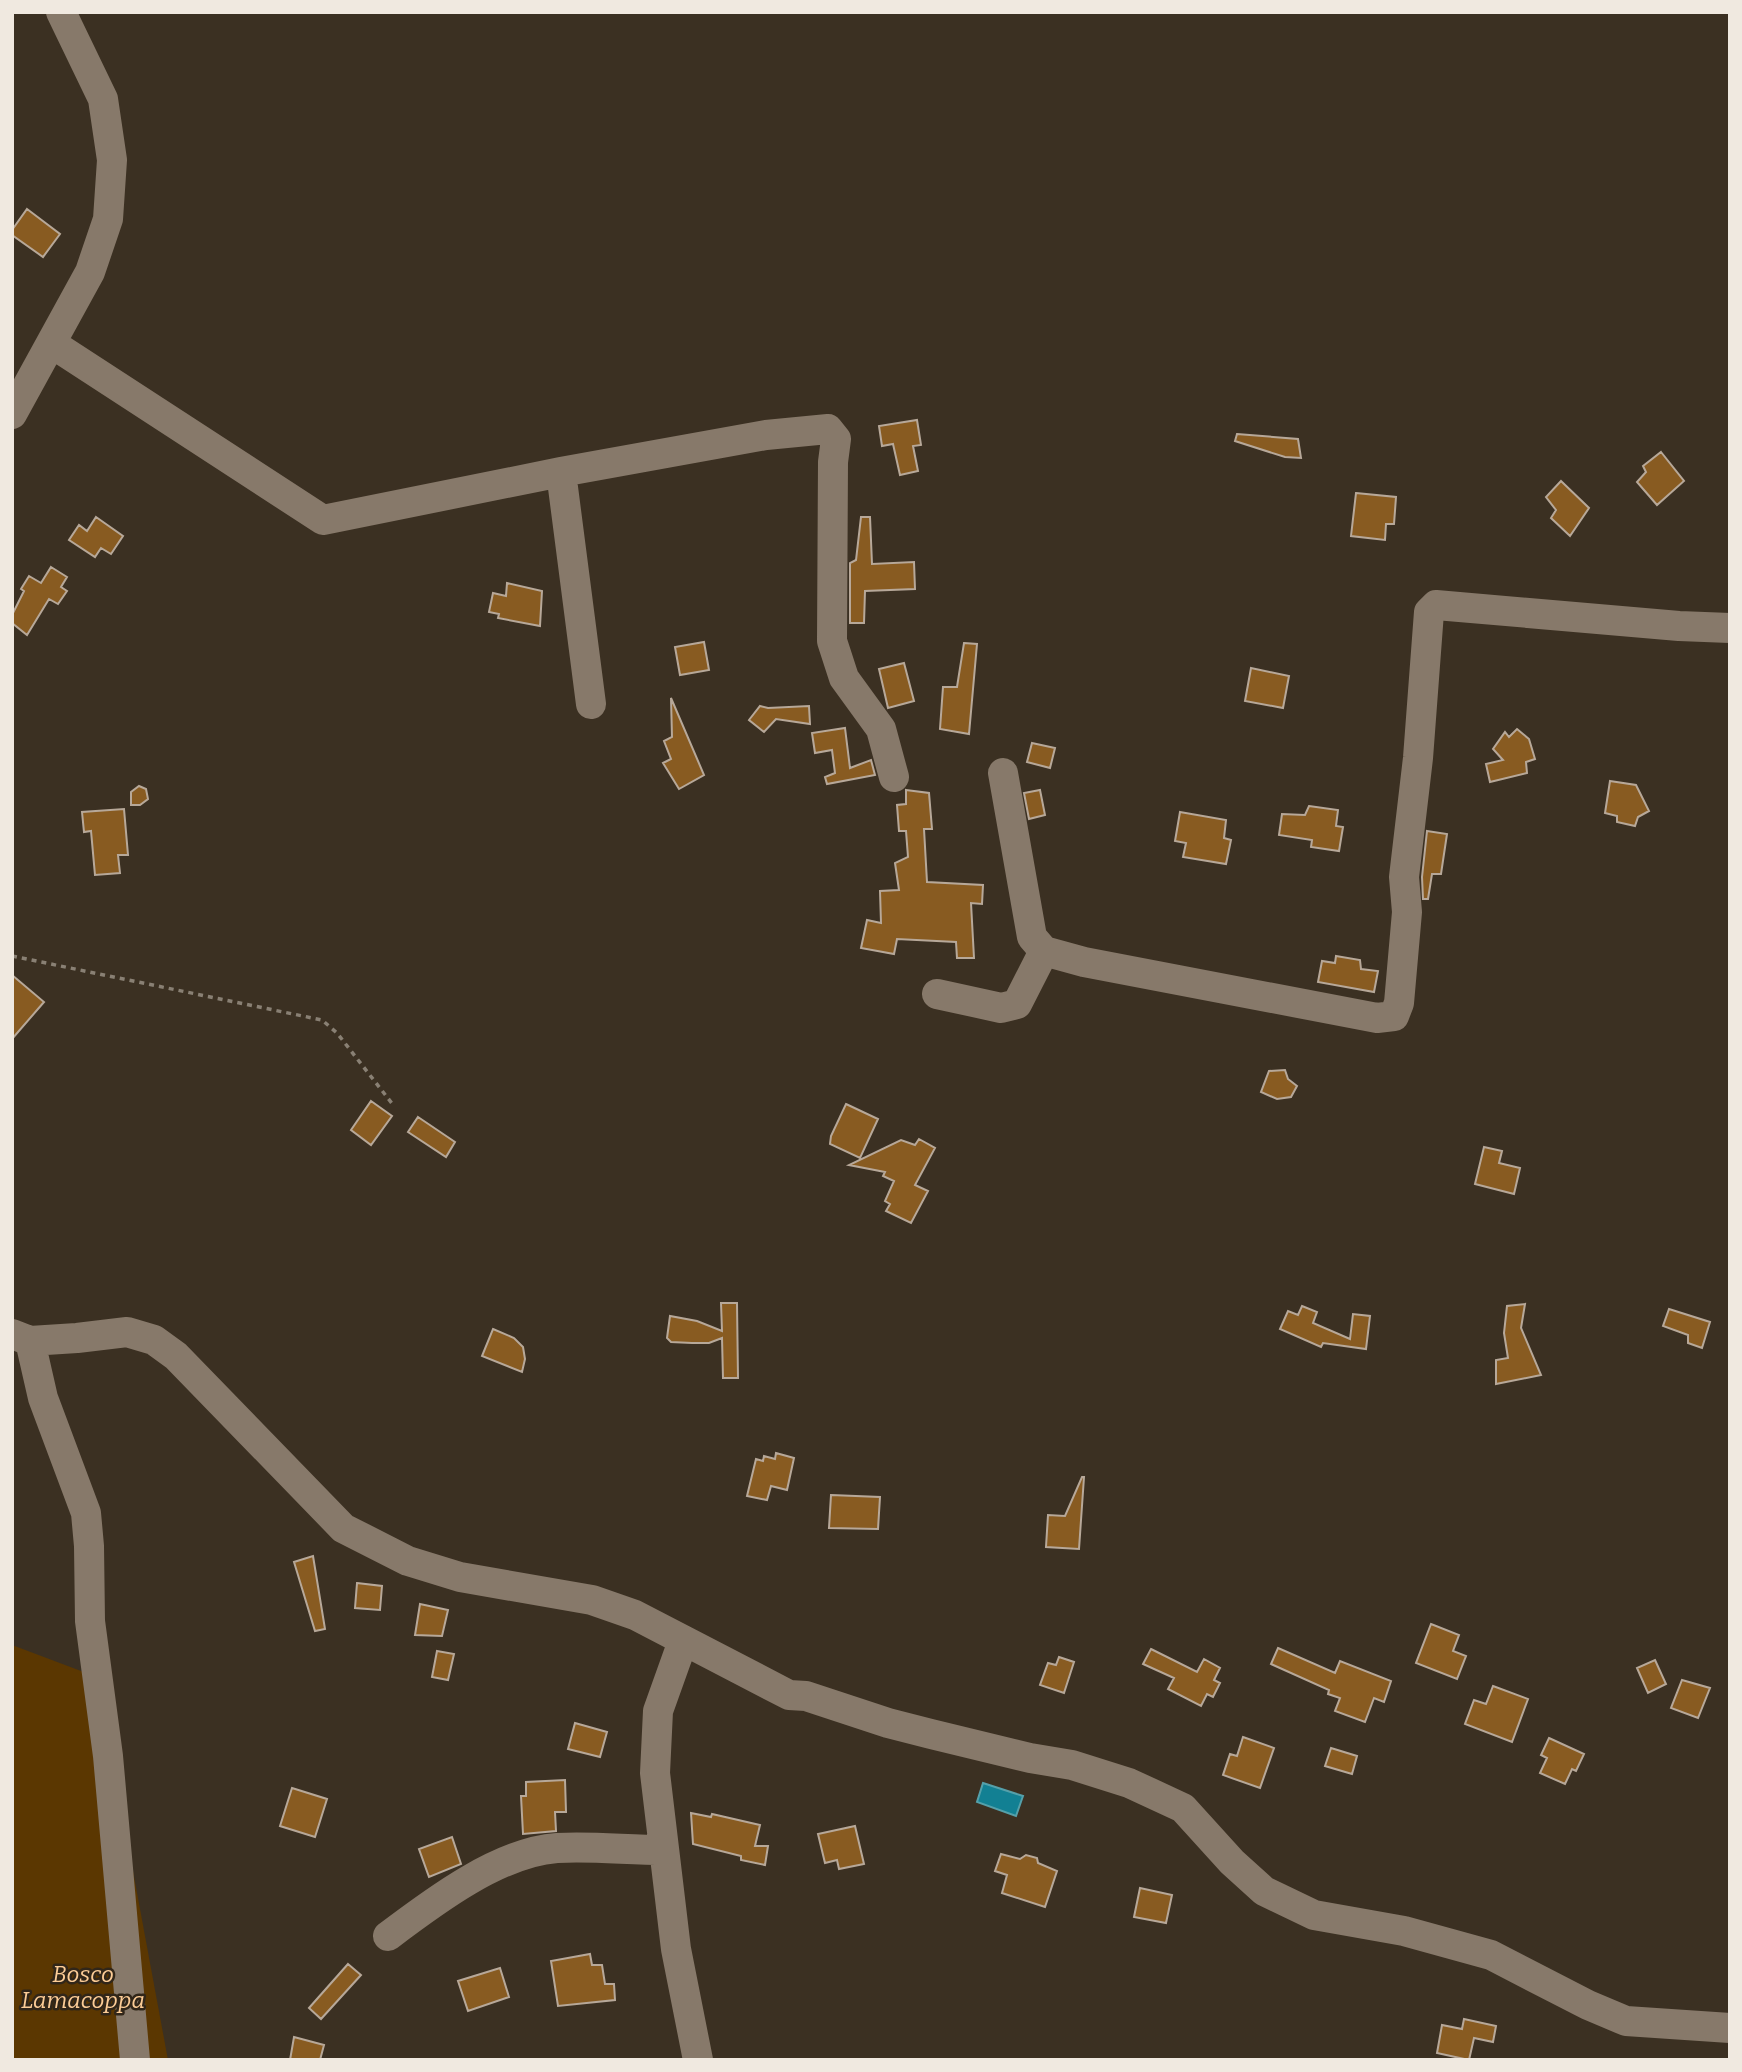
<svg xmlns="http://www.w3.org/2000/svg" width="1742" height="2072" font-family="Bitter,serif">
	<rect width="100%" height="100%" fill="#3b3022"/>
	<!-- green -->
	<path fill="#5b3701" d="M12,1645L97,1677L168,2060H12Z"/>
	<!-- water -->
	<path fill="#128093" stroke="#55a0aa" stroke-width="2" d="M983,1783L1023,1796L1016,1816L977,1802Z"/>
	<!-- building -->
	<path fill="#885b21" stroke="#b7a899" stroke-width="2" d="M27,209L60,234L43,257L12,235V230Z
		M917,420L921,445L913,446L918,471L900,475L893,444L882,446L879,426Z
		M1237,434L1298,439L1301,458L1285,457L1235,441Z
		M1661,452L1684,481L1657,505L1637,482L1646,472L1643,466Z
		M1561,481L1589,508L1570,536L1551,518L1556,510L1546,497Z
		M1356,493L1396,497L1394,524H1386L1385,540L1351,536Z
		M96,517L123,536L111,554L101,548L95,557L69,540L79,525L87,531Z
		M861,517H870L872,564L914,562L915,589L865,591L864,623H850V563L856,560Z
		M51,567L67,577L61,587L67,591L58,604L49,599L27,635L12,623V615L24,591L21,589L29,576L41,583Z
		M507,583L542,591L540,626L498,618L499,614L489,612L493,593L506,596Z
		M704,642L709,670L680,675L675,647Z
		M964,643L977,644L969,734L940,729L943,687H957Z
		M904,663L914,701L888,708L879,669Z
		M1251,668L1289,676L1283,708L1245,701Z
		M671,698L704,775L679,789L663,763L671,759L664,741L672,737Z
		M760,706L768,708L809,706L810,724L776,719L764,732L749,720Z
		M845,728L850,768L871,760L875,775L827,784L825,777L835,773L832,750L815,753L812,733Z
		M1517,729L1529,739L1535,759L1526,762L1527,773L1490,782L1486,764L1503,760L1493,749L1505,732L1509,737Z
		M1032,743L1055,748L1050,768L1027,762Z
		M1610,781L1636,785L1649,811L1638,817L1635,826L1617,822V816L1605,813Z
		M139,786L146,789L148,799L140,805H131V792Z
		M906,790L929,793L932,829H924L927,882L983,885L982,904L971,903L974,958H957L956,942L897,939L894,954L861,948L867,920L881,923L880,891L899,890L895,863L908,857L906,831H899L897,805L906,804Z
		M1040,790L1045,815L1029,819L1024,793Z
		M1309,806L1338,810L1336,826L1343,827L1339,851L1311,847L1312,840L1279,835L1282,814L1305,815Z
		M124,809L128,855H118L120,873L95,875L91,831L84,832L82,812Z
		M1180,812L1226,820L1224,838L1231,840L1226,864L1183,857L1186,843L1175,841Z
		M1427,831L1447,834L1441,874H1432L1428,899H1423L1422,877Z
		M1336,956L1360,960L1361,969L1378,971L1374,992L1318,982L1322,961L1335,963Z
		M12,975L44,1002L12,1039Z
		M1285,1070L1288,1079L1297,1086L1291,1097L1277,1099L1261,1092L1269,1071Z
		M371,1101L392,1116L371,1145L351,1130Z
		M846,1104L878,1119L860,1158L830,1144L831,1136Z
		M418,1117L455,1142L446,1157L408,1132Z
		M919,1139L935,1148L915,1185L928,1191L911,1223L886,1211L890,1204L885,1201L894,1181L883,1176L885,1172L849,1165L901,1140L915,1145Z
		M1484,1147L1502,1151L1499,1163L1520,1168L1514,1194L1475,1184Z
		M721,1303H737L738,1378H723L722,1338L709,1343H692L671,1342L667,1338L670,1316L697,1321L722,1331Z
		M1525,1304L1521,1328L1541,1375L1496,1384V1360L1508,1358L1504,1333L1507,1306Z
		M1302,1306L1317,1312L1313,1323L1350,1339L1353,1314L1370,1316L1366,1349L1323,1343L1321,1347L1280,1329L1288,1311L1298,1315Z
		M1669,1309L1710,1322L1702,1348L1688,1343V1335L1663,1326Z
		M493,1329L514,1338L523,1347L525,1359L522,1372L482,1356Z
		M776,1453L794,1458L787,1490L771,1486L767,1500L747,1496L756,1459L763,1461L764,1456L775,1459Z
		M1082,1477H1084L1079,1549L1046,1547L1048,1515L1065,1516Z
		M831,1495L880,1497L878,1529L829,1528Z
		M313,1556L325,1629L315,1631L294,1562Z
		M357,1583L382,1586L380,1610L355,1608Z
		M420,1604L448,1610L442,1636L415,1635Z
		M1431,1624L1459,1635L1453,1651L1466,1656L1457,1679L1416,1663Z
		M1278,1648L1335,1673L1340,1661L1391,1681L1384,1702L1374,1698L1365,1722L1335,1711L1340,1698L1328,1694L1329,1690L1271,1664Z
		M1151,1649L1197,1672L1204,1659L1220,1668L1214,1680L1220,1683L1213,1697L1207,1694L1201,1706L1168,1689L1174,1678L1143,1664Z
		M437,1651L454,1654L448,1680L432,1677Z
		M1059,1657L1074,1662L1064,1693L1040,1685L1048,1663L1056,1665Z
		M1655,1660L1666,1684L1648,1693L1637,1668Z
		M1682,1680L1710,1688L1698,1718L1671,1708Z
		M1493,1686L1528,1699L1512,1742L1465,1724L1474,1700L1486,1704Z
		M575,1723L607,1732L600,1757L568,1749Z
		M1243,1737L1274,1748L1260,1788L1223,1775L1230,1754L1237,1756Z
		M1549,1738L1584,1754L1576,1771L1572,1769L1565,1784L1540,1773L1547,1758L1541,1755Z
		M1331,1748L1357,1756L1352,1774L1325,1766Z
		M565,1780L566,1812H555L556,1831L523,1834L521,1796H526V1782Z
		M292,1788L327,1799L315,1837L280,1826Z
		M691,1813L711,1817L712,1814L760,1825L755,1846H768L765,1865L741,1860V1856L693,1844Z
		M855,1826L864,1864L839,1869L837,1860L825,1863L818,1834Z
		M452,1837L461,1864L429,1877L419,1849Z
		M1001,1854L1020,1859L1026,1855L1037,1858L1038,1863L1057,1871L1045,1907L1002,1893L1007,1875L995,1871Z
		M1140,1888L1172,1895L1166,1923L1134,1917Z
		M590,1954L592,1965H602L605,1984H614L615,2000L558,2006L551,1961Z
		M348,1964L361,1975L321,2019L309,2008Z
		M500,1968L509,1997L468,2011L458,1981Z
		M1464,2019L1496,2026L1493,2042L1474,2038L1469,2060L1437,2053L1442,2025L1462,2029Z
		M294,2037L324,2045L320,2060H290Z"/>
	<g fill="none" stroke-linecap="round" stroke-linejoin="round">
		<!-- path -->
		<path stroke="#898074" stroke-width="3.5" stroke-dasharray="5 5" stroke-linecap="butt" d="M12,956L322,1020L337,1033L394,1106"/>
		<!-- minor -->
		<path stroke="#87796a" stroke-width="30" d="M51,343L323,520L561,472L766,435L828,429L836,439L833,462L832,641L844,678L881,729L894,777
			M12,414L90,272L108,219L112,160L103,99L61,12
			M561,472L591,704
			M1003,773L1032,937L1044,951L1084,962L1377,1018L1394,1016L1399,1003L1407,912L1404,877L1418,758L1429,612L1436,605L1679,626L1730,628
			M937,994L1001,1008L1017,1004L1044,951
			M12,1334L30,1341L77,1338L127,1332L154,1340L176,1356L343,1528L408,1561L460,1577L592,1600L635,1615L789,1695L806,1696L888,1723L931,1734L1030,1758L1072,1765L1129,1783L1183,1808L1232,1862L1264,1891L1314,1915L1404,1931L1491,1955L1588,2005L1626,2021L1730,2028
			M30,1341L43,1398L86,1513L89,1546L90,1621L108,1756L135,2060
			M683,1641L658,1711L655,1773L676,1949L698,2060
			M388,1936C433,1902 499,1852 557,1848C592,1846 628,1850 664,1850"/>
	</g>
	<g text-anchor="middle" stroke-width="5" stroke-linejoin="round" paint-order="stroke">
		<!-- park labels -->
		<g font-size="23" font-style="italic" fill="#fccc96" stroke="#312619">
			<text x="83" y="1982">Bosco<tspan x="83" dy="26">Lamacoppa</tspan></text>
		</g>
	</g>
	<!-- border -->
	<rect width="1742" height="2072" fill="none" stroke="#f0e9e0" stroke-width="28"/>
</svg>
